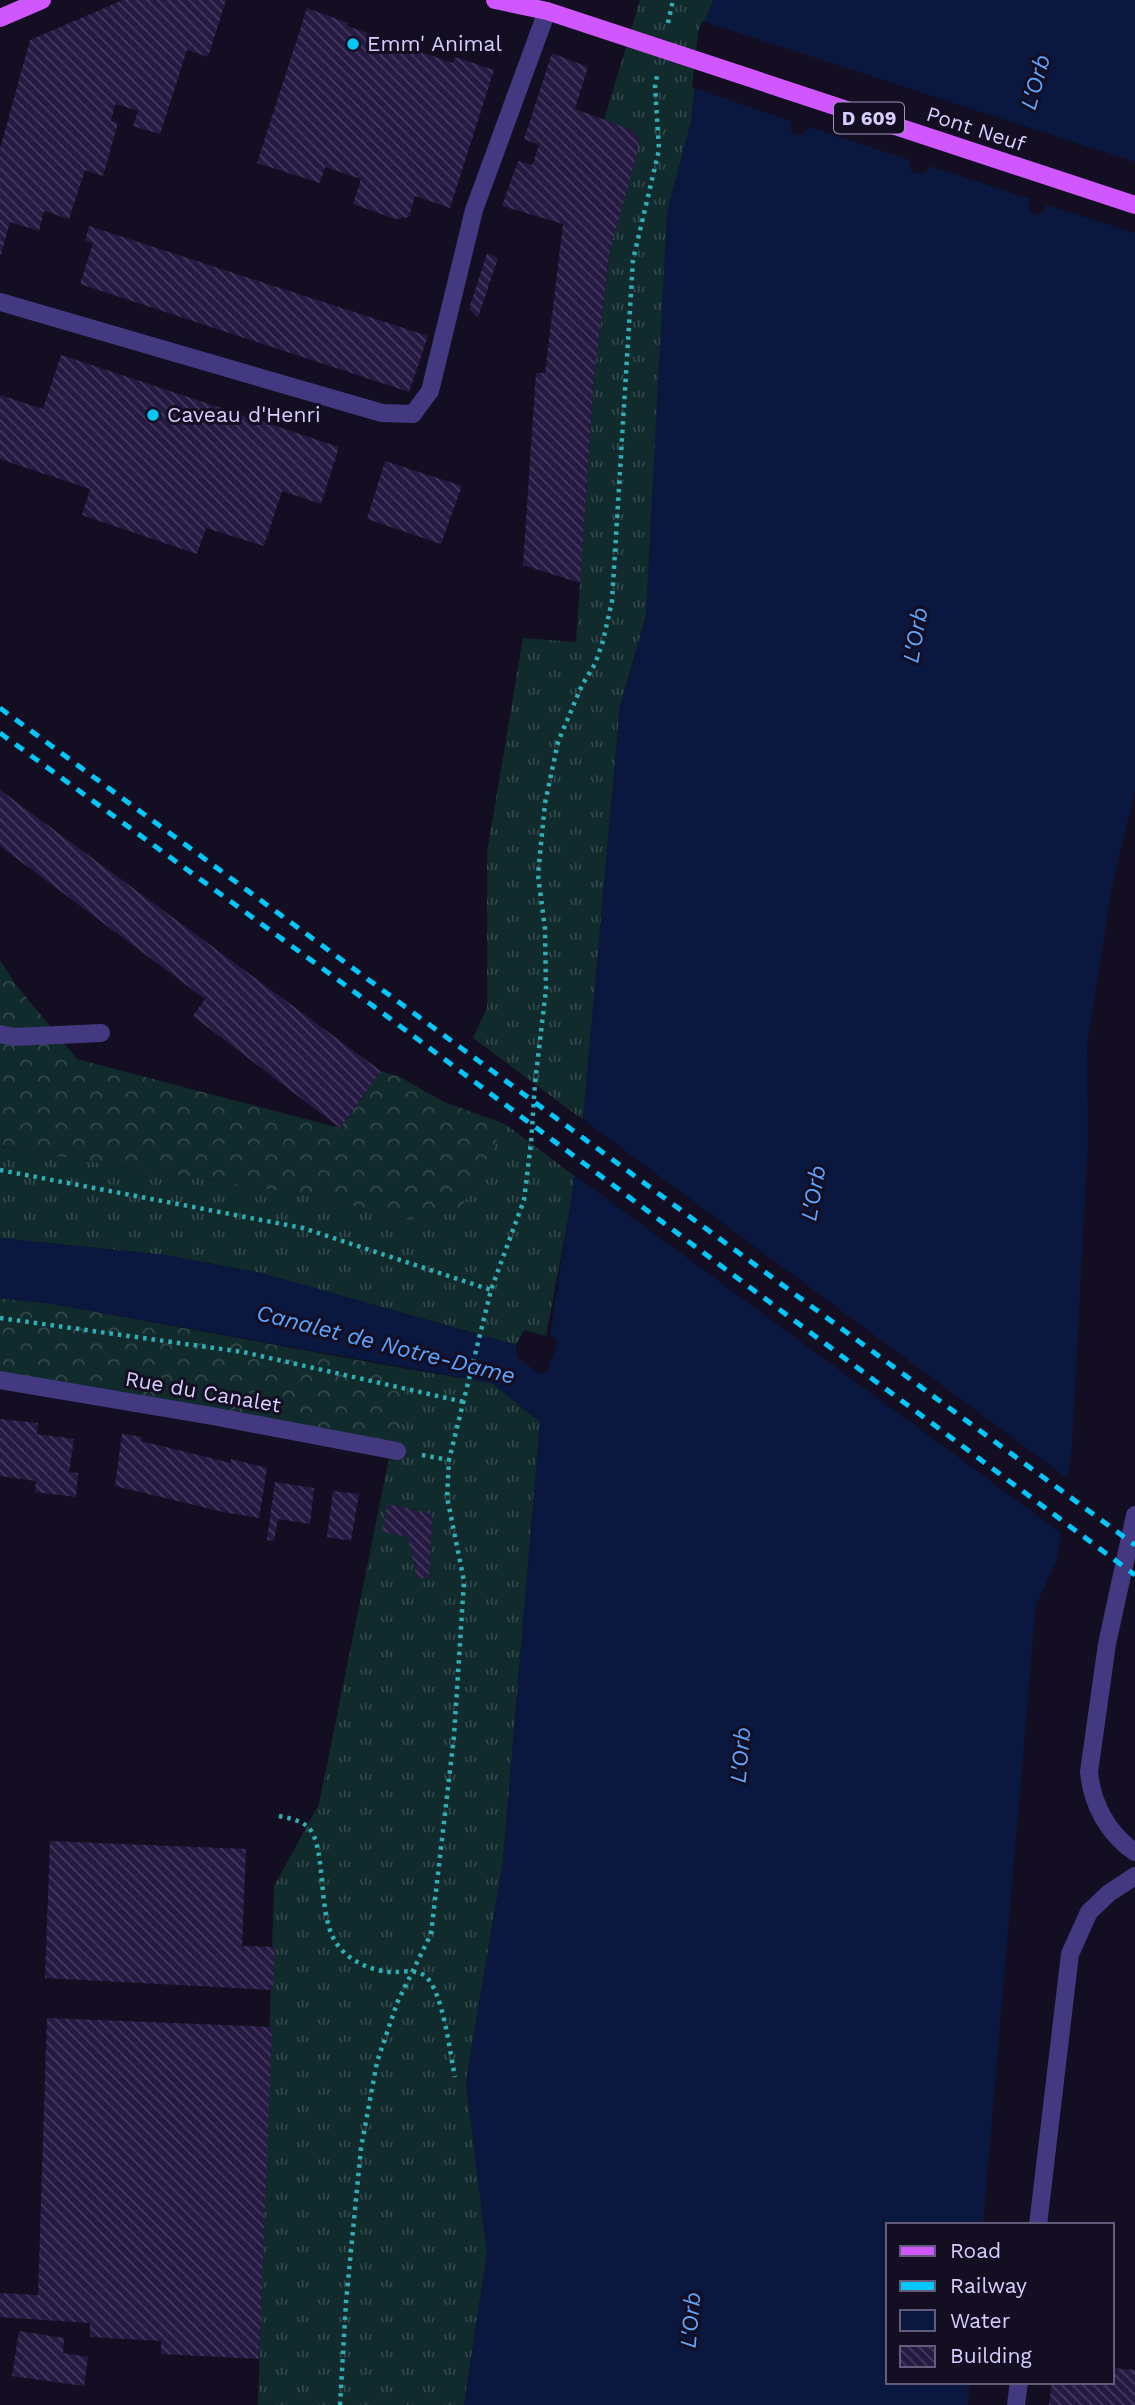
<svg xmlns="http://www.w3.org/2000/svg" width="1135" height="2405" font-family="'Work Sans',sans-serif">
	<defs>
		<pattern id="grass-tufts" width="24" height="20" patternUnits="userSpaceOnUse" patternTransform="scale(1.75)"><rect width="24" height="20" fill="#112a2c"/><path d="M3 7l-1-3M5 7V3M7 7l1-3M15 17l-1-3M17 17v-4M19 17l1-3" fill="none" stroke="#33484c"/></pattern>
		<pattern id="forest-crowns" width="20" height="18" patternUnits="userSpaceOnUse" patternTransform="scale(1.75)"><rect width="20" height="18" fill="#112a2c"/><path d="M2 6a3 3 0 1 1 6 0M12 15a3 3 0 1 1 6 0" fill="none" stroke="#33484c"/></pattern>
		<pattern id="building-back-hatch" width="6" height="6" patternUnits="userSpaceOnUse" patternTransform="scale(1.75)"><rect width="6" height="6" fill="#261a43"/><path d="M-1 5l2 2M0 0l6 6M5-1l2 2" fill="none" stroke="#453a5f"/></pattern>
	</defs>
	<rect width="100%" height="100%" fill="#130e22"/>
	<!-- grass -->
	<path fill="url(#grass-tufts)" d="M640,0H713L701,33L691,122L668,211L646,616L620,707L583,1120L473,1038L487,1008V852L523,638L576,642L594,377L610,250L639,139L634,131L604,120Z
		M505,1124L576,1177L546,1336L524,1330L516,1345L261,1273L165,1255L0,1238V1147L320,1197L405,1220L459,1212Z
		M407,1369L492,1383L540,1422L503,1862L466,2082L487,2253L464,2405H258L274,1886L319,1804Z"/>
	<!-- forest -->
	<path fill="url(#forest-crowns)" d="M0,960L16,985L77,1059L340,1128L381,1071L400,1077L444,1102L505,1124L459,1212L405,1220L320,1197L0,1147Z
		M0,1298L53,1304L407,1369L397,1451L0,1380Z"/>
	<!-- water -->
	<path fill="#0a183f" d="M713,0H1135V791L1112,887L1087,1047L1088,1141L1072,1448L1057,1560L1036,1605L983,2225H888V2382H970L968,2405H464L487,2253L466,2082L503,1862L540,1422L492,1383L53,1304L0,1298V1238L165,1255L261,1273L516,1345L517,1357L540,1374L546,1373L557,1345V1339L550,1336L583,1120L620,707L646,616L667,211L691,122L701,33Z"/>
	<!-- pier -->
	<path fill="#130e22" d="M702,21L1135,162V233L1047,205L1040,214H1032L1029,209L1030,199L930,166L925,173H913L910,168V160L810,127L802,135H795L791,130V121L692,87L698,33Z
		M580,1117L1071,1481L1064,1535L573,1174Z"/>
	<!-- building -->
	<path fill="url(#building-back-hatch)" d="M123,0H226L208,57L187,50L160,134L133,126L138,111L115,104L111,121L118,123L103,176L85,170L69,219L44,211L39,231L10,222L0,258V149L30,40Z
		M307,8L348,23L347,26L453,63L455,57L494,70L450,208L415,196L409,217L395,219L353,204L361,179L325,167L320,183L257,163Z
		M552,53L588,67L575,109L627,128L634,131L639,139L637,154L610,250L594,377L580,583L523,565L536,373H545L563,224L502,206L518,161L532,165L539,145L524,139Z
		M89,226L428,336L409,392L80,284L93,243L85,241Z
		M487,253L498,258L478,318L469,309Z
		M61,355L339,447L321,504L282,491L264,546L206,528L197,554L82,515L90,489L0,459V395L43,409Z
		M385,461L462,486L441,544L367,519Z
		M0,790L381,1071L340,1128L193,1016L205,999L0,846Z
		M0,1419L38,1423L37,1434L74,1439L69,1472L78,1473L76,1497L35,1492L36,1481L0,1476Z
		M122,1434L142,1437L141,1441L231,1463V1459L267,1468L259,1518L223,1512L115,1486Z
		M275,1482L314,1488L310,1524L278,1519L274,1541L267,1540Z
		M333,1491L359,1494L351,1541L327,1537Z
		M388,1504L432,1514L429,1578H417L408,1537L382,1531Z
		M50,1841L246,1849L242,1946L275,1947L273,1990L45,1978Z
		M47,2018L272,2027L259,2359L161,2354V2341L90,2337V2323L0,2317V2293L38,2295Z
		M19,2331L64,2338L63,2353L88,2357L84,2386L12,2376Z
		M1112,2368L1135,2370V2405H1049L1052,2382H1112Z"/>
	<g fill="none" stroke-linecap="round" stroke-linejoin="round">
		<!-- path -->
		<path stroke="#2faeb3" stroke-width="4.5" stroke-dasharray="3.5 5" stroke-linecap="butt" d="M668,23L673,0
			M0,1170L303,1228L491,1290
			M0,1318L243,1352L464,1402
			M422,1455L449,1460
			M279,1816C289,1818 300,1820 308,1827C327,1846 317,1912 335,1941C346,1960 372,1972 394,1972C404,1972 417,1969 425,1976C443,1990 450,2054 455,2077
			M340,2405L346,2302L361,2148L377,2062L397,2003L431,1934L454,1736L464,1581L447,1497L449,1460L491,1290L524,1200L531,1143L535,1083L546,989L545,929L538,875L545,803L558,742L582,685L595,664L603,641L612,601L633,260L659,150L655,86L657,76"/>
		<!-- minor -->
		<path stroke="#433981" stroke-width="18" d="M0,302L382,413L413,414L430,391L474,210L547,11
			M0,1034L14,1037L101,1033
			M0,1380L212,1416L397,1451
			M1135,1515L1107,1644L1089,1772C1092,1804 1108,1834 1135,1852
			M1038,2225L1070,1954L1089,1912L1109,1893L1135,1876
			M1016,2405L1019,2382"/>
		<!-- major -->
		<path stroke="#d057fe" stroke-width="18" d="M495,0L547,11L1135,205
			M0,18L42,0"/>
		<!-- rail -->
		<path stroke="#02c7f8" stroke-width="5" stroke-dasharray="10 9" stroke-linecap="butt" d="M0,708L1135,1545
			M0,733L345,985L1135,1575"/>
	</g>
	<!-- markers -->
	<g fill="#02c7f8" stroke="#130e22" stroke-width="2.5">
		<circle cx="353" cy="44" r="7"/>
		<circle cx="153" cy="415" r="7"/>
	</g>
	<g text-anchor="middle" stroke-width="6" stroke-linejoin="round" paint-order="stroke">
		<!-- shield labels -->
		<rect fill="#130e22" stroke="#9e95bd" stroke-width="2" x="834" y="102.5" width="70" height="31" rx="5"/>
		<g font-size="19" font-weight="bold" fill="#d9cfff">
			<text x="869" y="125">D 609</text>
		</g>
		<!-- poi labels -->
		<g font-size="21" fill="#d9cfff" stroke="#130e22" text-anchor="start">
			<text x="367" y="51">Emm' Animal</text>
			<text x="167" y="422">Caveau d'Henri</text>
		</g>
		<!-- street labels -->
		<g font-size="21" fill="#d9cfff" stroke="#130e22">
			<text transform="translate(976 129) rotate(18)" y="7">Pont Neuf</text>
			<text transform="translate(203 1392) rotate(10)" y="7">Rue du Canalet</text>
		</g>
		<!-- water labels -->
		<g font-size="23" font-style="italic" fill="#5ea4fe" stroke="#130e22">
			<text transform="translate(1035 82) rotate(-74)" y="8">L'Orb</text>
			<text transform="translate(915 635) rotate(-80)" y="8">L'Orb</text>
			<text transform="translate(813 1193) rotate(-80)" y="8">L'Orb</text>
			<text transform="translate(386 1344) rotate(14)" y="8">Canalet de Notre-Dame</text>
			<text transform="translate(740 1755) rotate(-85)" y="8">L'Orb</text>
			<text transform="translate(690 2320) rotate(-85)" y="8">L'Orb</text>
		</g>
	</g>
	<!-- legend -->
	<rect x="886" y="2223" width="228" height="161" fill="#130e22" stroke="#625b7a" stroke-width="2"/>
	<rect x="900" y="2246" width="35" height="10" fill="#d057fe" stroke="#625b7a" stroke-width="2"/>
	<text x="950" y="2258" font-size="21" fill="#d9cfff">Road</text>
	<rect x="900" y="2281" width="35" height="10" fill="#02c7f8" stroke="#625b7a" stroke-width="2"/>
	<text x="950" y="2293" font-size="21" fill="#d9cfff">Railway</text>
	<rect x="900" y="2310" width="35" height="21" fill="#0a183f" stroke="#625b7a" stroke-width="2"/>
	<text x="950" y="2328" font-size="21" fill="#d9cfff">Water</text>
	<rect x="900" y="2346" width="35" height="21" fill="url(#building-back-hatch)" stroke="#625b7a" stroke-width="2"/>
	<text x="950" y="2363" font-size="21" fill="#d9cfff">Building</text>
</svg>
